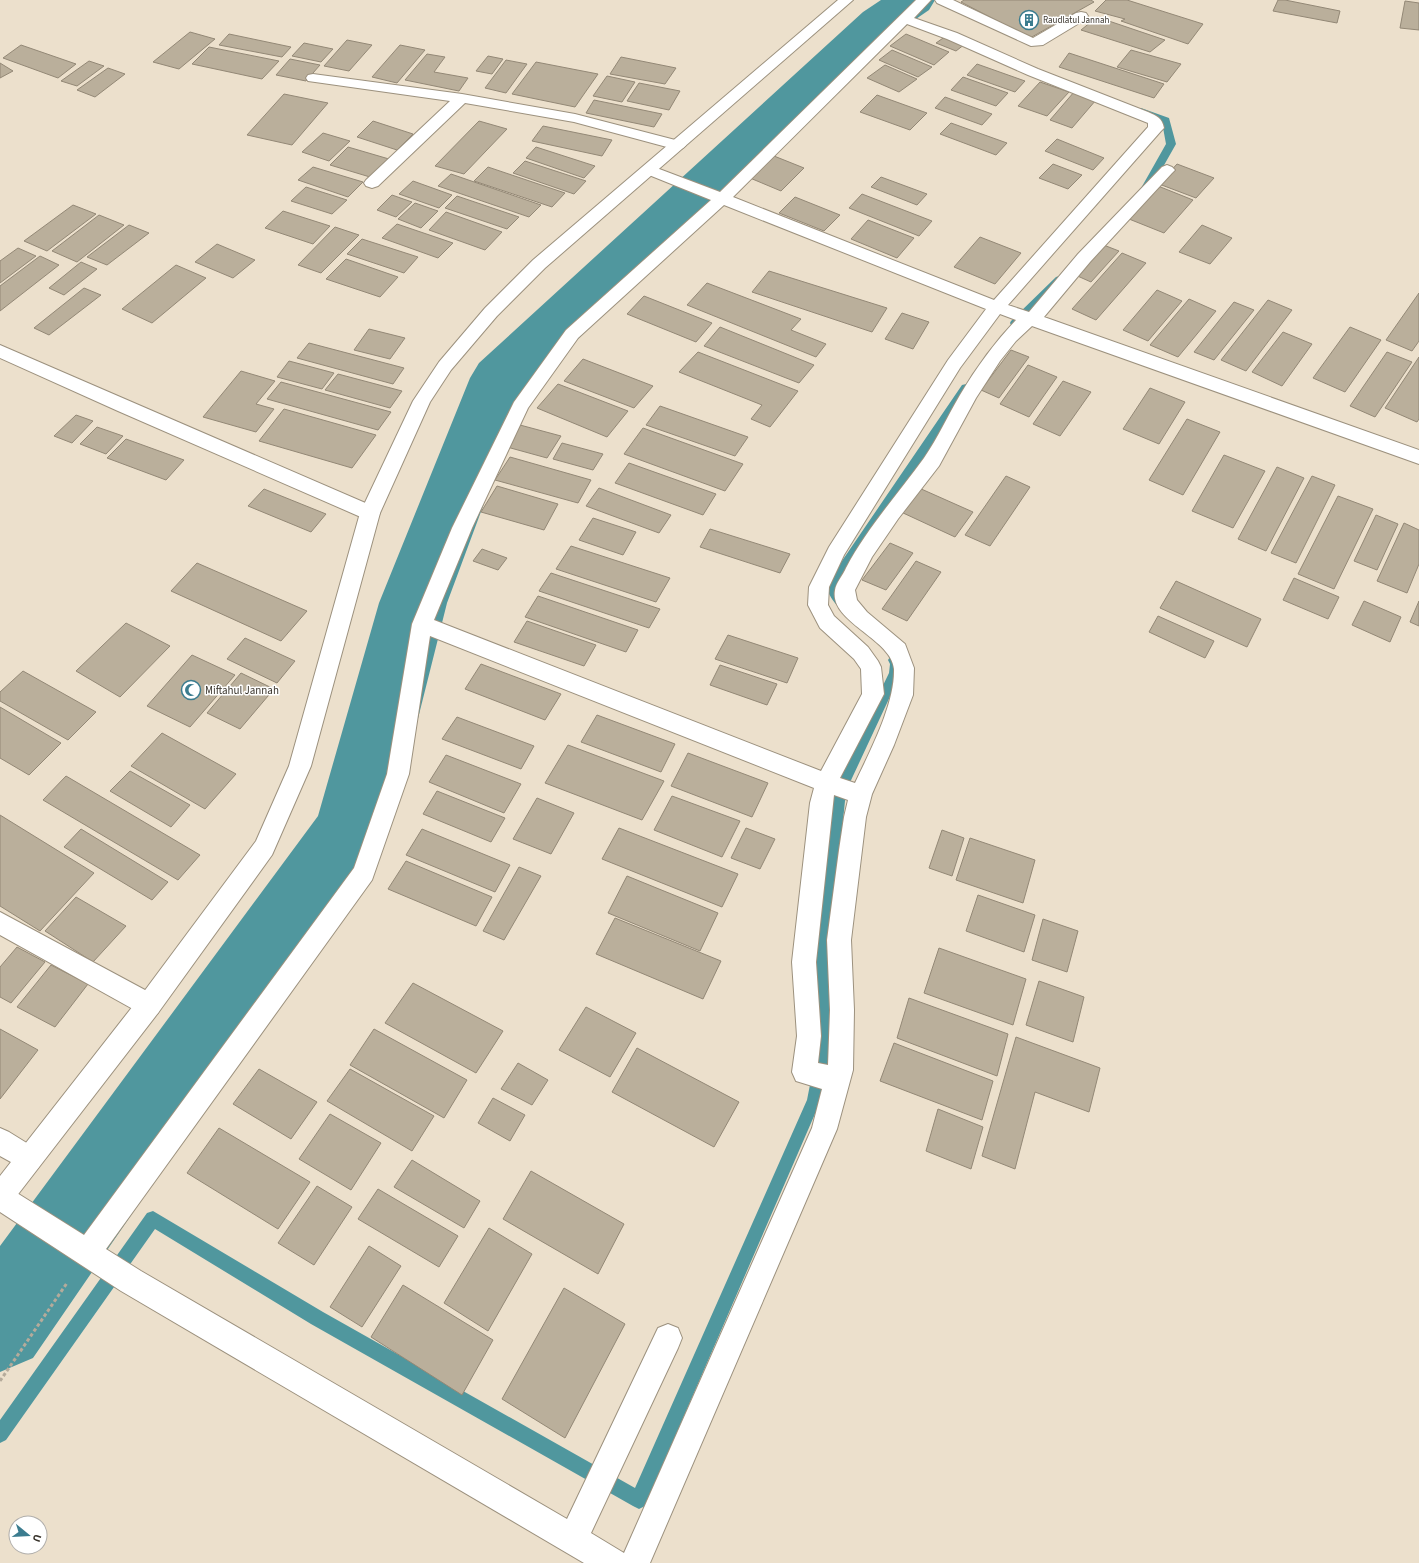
<svg xmlns="http://www.w3.org/2000/svg" width="1419" height="1563" font-family="'Source Sans 3',sans-serif">
	<rect width="100%" height="100%" fill="#ece0cc"/>
	<g fill="none" stroke-linecap="round" stroke-linejoin="round">
		<!-- stream -->
		<path fill="#50979e" fill-rule="evenodd" d="M1141,108L1169,118L1176,144L1150,190L1145,193L1140,190L1166,144L1162,122L1138,113L1137,111L1138,109Z
			M1059,276L1062,277L1064,279L1062,281L1019,325H1011L1010,323L1011,321L1056,277Z
			M966,384L970,385L971,388L970,391L841,581L839,589L852,607L850,610C840,614 831,598 827,590L831,577L962,385Z
			M894,655L898,657L902,664L901,673L846,791L828,969L831,1049L821,1100L645,1506L639,1509L633,1506L311,1324L155,1229L6,1440L0,1443V1420L147,1213L153,1211L323,1312L635,1488L807,1100L817,1049L814,969L832,791L889,673L890,664L888,660L890,657Z"/>
		<!-- river -->
		<path fill="#50979e" fill-rule="evenodd" d="M881,0H935L929,10L897,32L527,388L447,603L390,830L379,854L33,1358L0,1372V1246L318,816L379,603L470,378L479,363L863,12Z"/>
	</g>
	<!-- building -->
	<path fill="#baaf9b" stroke="#938876" d="M964,0H1091L1094,2L1030,38L961,2Z
		M1106,0H1127L1203,24L1188,44L1121,21L1125,19L1095,11Z
		M1278,0H1285L1340,11L1337,23L1273,11Z
		M1405,1L1419,3V30L1400,28Z
		M1097,17L1165,40L1150,52L1081,30Z
		M190,32L215,39L179,69L153,62Z
		M229,34L291,47L282,57L219,45Z
		M906,34L949,52L934,65L890,46Z
		M946,36L965,44L956,51L936,43Z
		M347,40L372,45L349,71L324,66Z
		M304,43L333,49L321,62L292,56Z
		M21,45L76,64L58,78L3,58Z
		M400,45L425,50L397,83L372,77Z
		M209,47L279,61L262,79L192,64Z
		M892,50L932,67L918,77L879,60Z
		M1131,50L1181,64L1167,82L1117,67Z
		M1069,53L1164,84L1154,98L1059,67Z
		M427,54L445,57L434,72L468,78L459,91L405,80Z
		M488,56L503,59L492,74L476,71Z
		M621,57L676,68L665,84L610,74Z
		M290,59L320,65L306,81L276,75Z
		M506,60L527,64L506,93L485,88Z
		M89,61L104,66L77,86L61,81Z
		M536,62L598,74L575,107L512,94Z
		M0,63L13,71L0,78Z
		M977,64L1025,81L1015,92L967,75Z
		M885,65L917,79L899,92L867,78Z
		M108,68L125,74L95,97L77,90Z
		M607,76L635,82L622,102L593,96Z
		M963,77L1008,93L996,106L951,90Z
		M1040,82L1069,92L1047,116L1018,106Z
		M639,83L680,91L669,110L627,101Z
		M1074,92L1096,100L1072,128L1050,120Z
		M284,94L328,103L292,145L247,135Z
		M877,95L927,113L910,130L860,112Z
		M945,97L992,114L982,125L935,108Z
		M594,100L662,114L654,127L586,113Z
		M373,121L413,134L397,150L357,137Z
		M479,121L507,129L464,174L435,166Z
		M951,123L1007,143L996,155L940,134Z
		M543,126L612,140L602,156L532,141Z
		M323,133L350,141L329,161L302,152Z
		M1057,139L1104,158L1093,170L1045,151Z
		M348,147L389,159L370,177L330,165Z
		M536,147L595,166L584,178L526,158Z
		M774,156L804,168L781,191L750,178Z
		M525,161L586,181L574,194L513,173Z
		M1053,164L1082,175L1068,189L1039,178Z
		M1177,164L1214,178L1196,198L1159,184Z
		M313,167L363,182L348,197L298,180Z
		M488,167L565,193L552,207L474,181Z
		M451,174L541,205L529,217L438,186Z
		M881,177L927,194L917,205L871,187Z
		M413,181L452,195L439,208L399,194Z
		M1158,186L1193,200L1164,233L1129,219Z
		M306,187L347,200L332,214L291,201Z
		M862,194L932,221L919,236L849,208Z
		M392,195L412,202L396,217L377,210Z
		M457,196L519,217L507,229L445,208Z
		M795,197L840,215L824,231L779,213Z
		M415,203L438,211L421,228L398,219Z
		M73,205L96,214L47,251L24,241Z
		M283,211L330,226L313,244L265,228Z
		M446,212L502,232L485,250L429,230Z
		M99,215L124,225L77,262L52,251Z
		M868,220L914,238L897,258L851,239Z
		M397,224L453,243L438,258L382,238Z
		M129,225L149,233L107,265L87,257Z
		M1202,225L1232,238L1210,264L1179,252Z
		M335,227L359,235L321,273L298,265Z
		M980,237L1021,253L995,284L954,267Z
		M362,239L418,257L404,273L347,254Z
		M217,244L255,260L233,278L195,262Z
		M1101,244L1119,251L1091,282L1073,274Z
		M18,248L36,256L0,283V261Z
		M1122,253L1146,263L1096,320L1072,309Z
		M40,256L59,265L0,311V286Z
		M346,259L398,277L380,297L326,279Z
		M81,262L97,269L64,295L49,288Z
		M176,265L206,278L152,323L122,309Z
		M769,271L887,308L872,332L752,292Z
		M707,283L801,319L791,330L826,344L816,357L687,305Z
		M84,288L101,295L49,335L34,328Z
		M1157,290L1182,301L1148,341L1123,330Z
		M1419,293V341L1412,351L1386,340Z
		M644,296L712,323L696,342L627,314Z
		M1189,299L1216,311L1178,357L1150,345Z
		M1268,300L1292,310L1246,371L1221,360Z
		M1234,302L1254,310L1214,360L1194,352Z
		M902,313L929,322L913,349L885,339Z
		M720,327L814,365L799,383L704,346Z
		M1350,327L1381,340L1345,392L1313,378Z
		M369,329L405,338L390,359L354,350Z
		M1283,332L1312,344L1282,386L1252,372Z
		M309,343L404,368L393,384L297,358Z
		M1011,350L1029,357L999,398L981,390Z
		M698,352L798,391L770,427L751,419L762,405L679,372Z
		M1387,352L1412,362L1375,417L1350,406Z
		M1419,357V419L1417,422L1385,408Z
		M583,359L653,386L634,408L564,381Z
		M289,361L334,373L322,389L277,377Z
		M1028,365L1057,377L1029,417L1000,404Z
		M241,371L275,381L256,404L274,409L256,432L203,417Z
		M338,374L402,391L390,408L325,390Z
		M1063,381L1091,392L1060,436L1033,424Z
		M281,382L391,412L378,430L267,399Z
		M558,384L628,411L607,437L537,408Z
		M1150,388L1185,402L1159,444L1123,429Z
		M660,406L748,437L735,456L646,425Z
		M284,409L376,435L352,468L259,441Z
		M76,415L93,421L72,443L54,436Z
		M1187,419L1220,432L1183,495L1149,480Z
		M520,425L561,436L547,458L507,447Z
		M97,427L123,436L106,454L80,444Z
		M643,428L743,464L725,491L624,454Z
		M126,439L184,460L166,480L107,458Z
		M562,443L603,454L593,470L553,459Z
		M1224,455L1265,471L1233,528L1192,511Z
		M510,457L591,480L578,503L495,480Z
		M629,463L716,494L703,515L615,483Z
		M1277,467L1304,478L1266,551L1238,539Z
		M1006,476L1030,487L990,546L965,535Z
		M1312,476L1335,485L1296,563L1271,553Z
		M497,486L558,504L544,530L481,512Z
		M599,488L671,515L659,533L586,506Z
		M919,488L973,512L955,537L901,512Z
		M264,489L326,514L311,532L248,506Z
		M1338,496L1373,509L1334,589L1298,574Z
		M1376,515L1398,524L1377,570L1354,561Z
		M593,518L636,532L623,555L579,540Z
		M1404,523L1419,530V564L1407,593L1377,581Z
		M710,529L790,554L780,573L700,547Z
		M890,543L913,553L886,590L862,580Z
		M571,546L670,578L656,602L556,569Z
		M482,549L507,558L498,570L473,561Z
		M916,561L941,572L907,621L882,609Z
		M197,563L307,611L281,641L171,591Z
		M551,573L660,609L649,628L539,591Z
		M1294,578L1339,597L1328,619L1283,600Z
		M1176,581L1261,619L1247,647L1160,608Z
		M538,596L638,630L626,652L525,617Z
		M1364,601L1401,617L1390,642L1352,625Z
		M1419,601V626L1410,622Z
		M1158,616L1214,641L1205,658L1149,632Z
		M527,621L596,645L584,666L514,642Z
		M126,623L170,646L120,697L76,671Z
		M728,635L798,658L787,683L715,659Z
		M245,638L295,661L277,683L227,659Z
		M192,655L235,675L190,727L147,706Z
		M481,664L561,694L545,720L465,689Z
		M720,665L777,684L767,705L710,685Z
		M23,671L96,712L68,740L0,701V692Z
		M241,673L274,689L240,729L207,713Z
		M0,707L61,743L29,775L0,758Z
		M597,715L675,744L661,772L581,742Z
		M457,717L534,746L521,769L442,739Z
		M162,733L236,774L205,809L131,766Z
		M568,745L664,781L642,820L545,783Z
		M688,753L768,783L752,817L671,786Z
		M446,755L521,784L504,813L429,782Z
		M130,771L190,805L171,827L110,791Z
		M66,776L200,855L178,880L43,800Z
		M437,791L505,818L491,842L423,814Z
		M672,796L740,821L722,857L654,830Z
		M537,798L574,813L551,854L513,839Z
		M0,815L94,873L40,931L0,906Z
		M619,828L738,874L722,907L602,859Z
		M746,828L775,839L760,869L731,858Z
		M81,829L168,882L152,900L64,847Z
		M422,829L510,865L495,892L406,855Z
		M942,830L964,838L952,876L929,868Z
		M970,838L1035,860L1023,903L956,880Z
		M406,861L492,897L476,926L388,889Z
		M519,867L541,876L504,940L483,931Z
		M627,876L718,913L700,951L608,913Z
		M978,895L1035,915L1024,952L966,931Z
		M76,897L126,926L93,962L45,931Z
		M615,918L721,961L703,999L596,954Z
		M1043,919L1078,931L1067,972L1032,960Z
		M17,947L45,962L11,1003L0,997V967Z
		M939,948L1026,979L1013,1025L924,993Z
		M51,965L88,984L55,1027L17,1007Z
		M1039,981L1084,997L1073,1042L1026,1025Z
		M413,983L503,1031L476,1073L385,1023Z
		M909,998L1008,1034L997,1076L897,1038Z
		M586,1007L636,1033L610,1077L559,1050Z
		M0,1029L38,1050L0,1099Z
		M374,1029L467,1080L444,1118L350,1065Z
		M1016,1037L1100,1068L1089,1112L1035,1092L1015,1169L982,1156Z
		M894,1043L993,1081L982,1120L880,1081Z
		M637,1048L739,1102L714,1147L612,1092Z
		M518,1063L548,1080L532,1105L501,1089Z
		M259,1069L317,1102L291,1139L233,1104Z
		M350,1069L434,1116L412,1151L327,1101Z
		M493,1098L525,1115L510,1141L478,1123Z
		M938,1109L983,1127L971,1169L926,1151Z
		M330,1114L381,1143L351,1190L299,1159Z
		M219,1128L310,1182L278,1229L187,1173Z
		M412,1160L480,1201L464,1228L394,1187Z
		M531,1171L624,1224L598,1274L503,1219Z
		M317,1186L352,1207L314,1265L278,1243Z
		M378,1189L458,1236L439,1267L358,1219Z
		M489,1228L532,1254L488,1331L444,1303Z
		M369,1246L401,1266L362,1327L330,1307Z
		M403,1285L493,1340L462,1395L371,1337Z
		M564,1288L625,1324L565,1438L502,1399Z"/>
	<g fill="none" stroke-linecap="round" stroke-linejoin="round">
		<defs>
			<path id="street" d="M916,0H931L914,18L957,33L1038,69L1148,112C1157,116 1162,118 1164,128L1161,131L1008,305L1029,312L1078,254L1162,167L1167,165L1172,167L1175,170L1172,173L1090,262L1044,317L1419,450V464L1032,326L1016,341L1000,361L976,398L939,466L898,519L872,557L855,590L857,600L867,612L905,644L914,668L913,695L894,745L872,794L866,817L851,940L854,1010L853,1070L837,1129L650,1563H584L121,1291L0,1212V1184L9,1188L84,1235L354,868L387,774L412,624L452,528L514,402L566,330L711,200L644,173L641,170L644,167L649,165L654,167L720,192ZM907,24L947,39L1028,75L1148,123V127L994,300L733,197ZM724,205L986,309L948,360L829,547L809,587L808,605L820,628L854,659L861,669L862,694L821,771L434,620L472,528L528,408L578,338ZM1000,314L1016,320C995,342 976,368 960,395C948,415 938,438 924,458C898,494 867,528 846,568C843,575 836,583 835,590C829,622 892,639 894,669C895,704 870,751 855,783L840,778L884,694L881,667L878,661L868,647L834,616L828,605L829,587L844,555L960,368ZM430,636L814,788L810,803L792,962L797,1036L792,1072L796,1081L822,1089L812,1128L624,1553L591,1533L678,1348L682,1338L678,1328L668,1324L658,1328L567,1519L141,1271L106,1249L372,880L409,774ZM834,795L848,800L844,817L839,850L827,940L830,1010L828,1065L818,1063L821,1036L816,962Z
				M935,0H953L1033,38L1076,13L1081,12L1086,13L1088,16L1086,19L1043,45L1031,46L937,3Z
				M313,74L462,94L575,114L683,142L686,145L683,148L678,150L574,122L465,103L378,186L372,188L366,186L364,183L366,180L450,101L308,81L306,78L308,75Z
				M0,345L377,508L380,513L377,518L370,520L363,518L118,411L0,358Z
				M0,912L158,997L161,1005L158,1013L149,1017L140,1013L0,935Z
				M0,1128L9,1132L38,1150L42,1159L38,1168L29,1172L0,1156Z"/>
			<path id="secondary" d="M838,0H853L545,268L497,316L451,370L430,402L380,513L311,766L272,855L158,1013L9,1206L0,1210V1176L140,997L256,841L289,766L360,513L413,401L439,362L485,308L533,260Z"/>
		</defs>
		<!-- street casing -->
		<use href="#street" stroke="#9c917e" stroke-width="2"/>
		<!-- secondary casing -->
		<use href="#secondary" stroke="#9c917e" stroke-width="2"/>
		<!-- path -->
		<path stroke="#b5ab9b" stroke-width="3" stroke-dasharray="3.5 2.5" stroke-linecap="butt" d="M0,1381L67,1283"/>
		<!-- street -->
		<use href="#street" fill="#fff" fill-rule="evenodd"/>
		<!-- secondary -->
		<use href="#secondary" fill="#fff" fill-rule="evenodd"/>
	</g>
	<!-- icons -->
	<defs>
		<symbol id="building-ring" viewBox="-11 -11 22 22"><circle r="9.5" fill="#fff" stroke="#3b7c8f" stroke-width="1.5"/><path d="M-4-6H4V6H1V3H-1V6H-4ZM-2.5-4.3h1.7v1.8h-1.7ZM.8-4.3h1.7v1.8H.8ZM-2.5-1h1.7V.8h-1.7ZM.8-1h1.7V.8H.8Z" fill="#3b7c8f"/></symbol>
		<symbol id="mosque-ring" viewBox="-11 -11 22 22"><circle r="9.5" fill="#fff" stroke="#3b7c8f" stroke-width="1.5"/><path d="M3.5-4.9A6 6 0 1 0 3.5 4.9A5 5 0 1 1 3.5-4.9Z" fill="#3b7c8f"/></symbol>
	</defs>
	<g fill-rule="evenodd">
		<use href="#building-ring" x="1018" y="9" width="22" height="22"/>
		<use href="#mosque-ring" x="180" y="679" width="22" height="22"/>
	</g>
	<g text-anchor="middle" stroke-width="3" stroke-linejoin="round" paint-order="stroke">
		<!-- far-poi labels -->
		<g font-size="9" fill="#39342c" stroke="#fff" text-anchor="start">
			<text x="1043" y="23">Raudlatul Jannah</text>
		</g>
		<!-- poi labels -->
		<g font-size="11" fill="#39342c" stroke="#fff" text-anchor="start">
			<text x="205" y="694">Miftahul Jannah</text>
		</g>
	</g>
	<!-- north arrow -->
	<g transform="translate(28 1535) rotate(108)"><circle r="19" fill="#ffffff" stroke="#b0aeab"/>
	<path d="M0-3L7 15L0 10L-7 15Z" fill="#3b7c8f"/>
	<text y="-6" font-size="11" font-weight="bold" text-anchor="middle" fill="#39342c">U</text>
	</g>
</svg>
